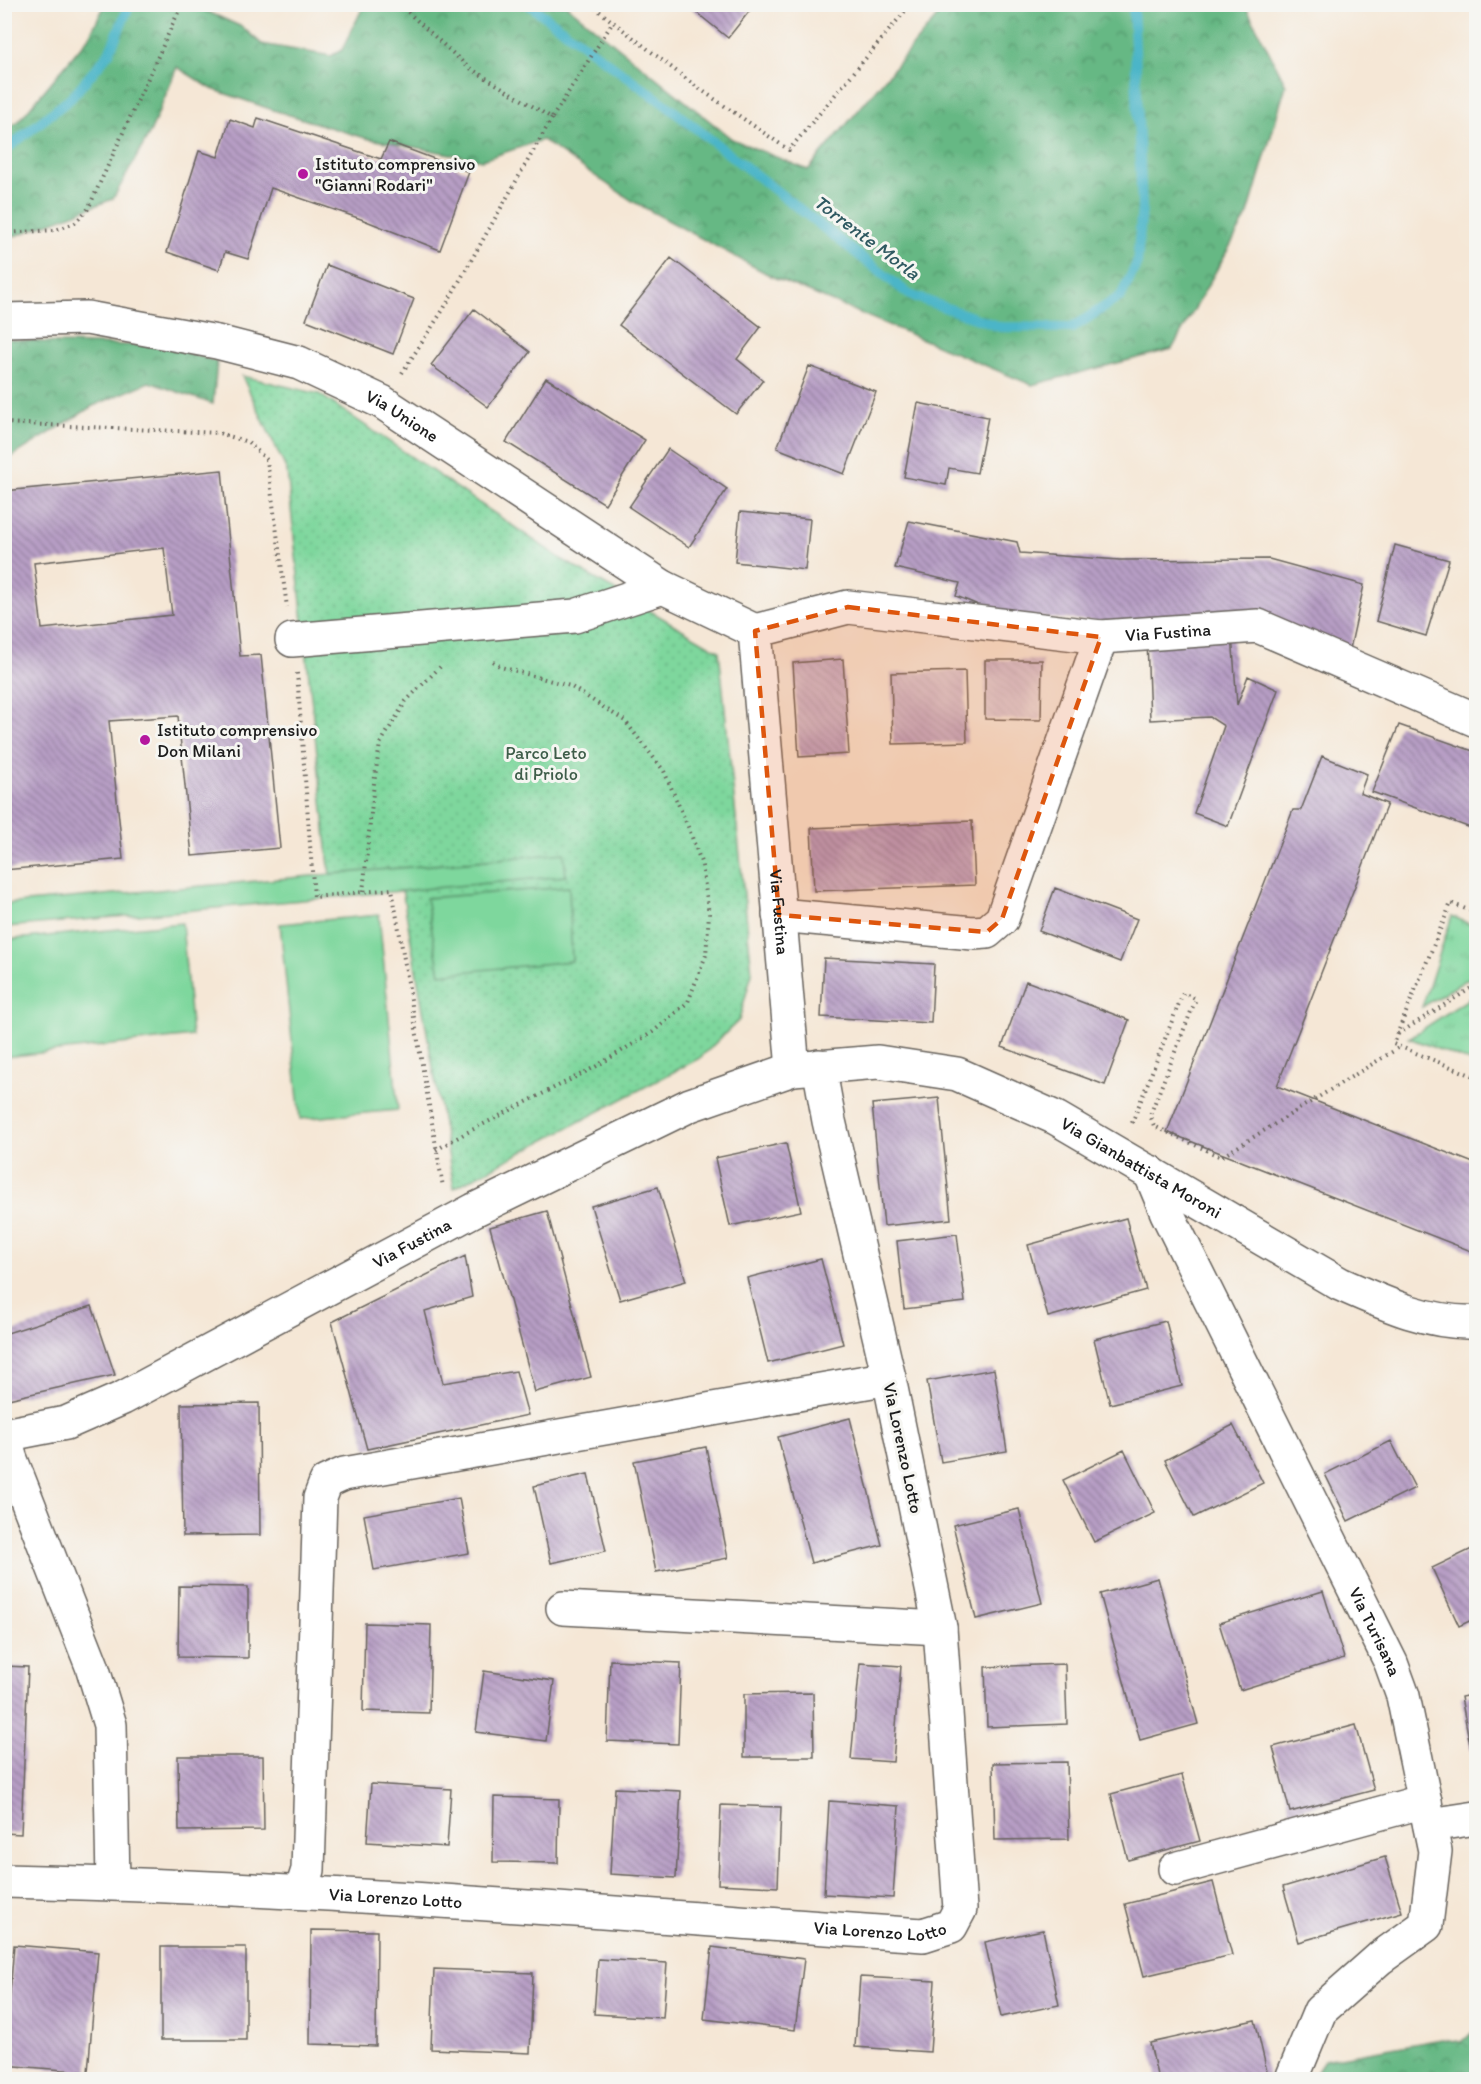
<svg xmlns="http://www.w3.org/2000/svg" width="1481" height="2084" font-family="Itim,sans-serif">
	<defs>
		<pattern id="grass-tufts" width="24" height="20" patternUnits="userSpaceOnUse" patternTransform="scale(1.5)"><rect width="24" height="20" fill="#7ed79d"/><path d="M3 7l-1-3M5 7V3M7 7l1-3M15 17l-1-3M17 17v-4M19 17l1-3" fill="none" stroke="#6cb887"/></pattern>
		<pattern id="forest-crowns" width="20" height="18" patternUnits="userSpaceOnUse" patternTransform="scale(1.5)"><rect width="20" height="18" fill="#66b884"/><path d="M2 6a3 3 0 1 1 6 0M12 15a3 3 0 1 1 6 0" fill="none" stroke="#53956b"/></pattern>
		<pattern id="park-dots" width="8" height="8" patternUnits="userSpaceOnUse" patternTransform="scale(1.5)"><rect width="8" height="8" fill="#7ed79d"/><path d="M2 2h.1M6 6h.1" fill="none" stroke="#6cb887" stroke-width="1.8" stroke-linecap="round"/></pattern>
		<pattern id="building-back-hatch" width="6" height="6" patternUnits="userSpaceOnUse" patternTransform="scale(1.5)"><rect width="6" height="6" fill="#b79ec5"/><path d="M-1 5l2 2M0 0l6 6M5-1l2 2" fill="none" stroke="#94809f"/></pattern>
	</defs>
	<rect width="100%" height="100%" fill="#f6f6f2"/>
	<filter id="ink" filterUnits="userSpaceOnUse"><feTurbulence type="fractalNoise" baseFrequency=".0167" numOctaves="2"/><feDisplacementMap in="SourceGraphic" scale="12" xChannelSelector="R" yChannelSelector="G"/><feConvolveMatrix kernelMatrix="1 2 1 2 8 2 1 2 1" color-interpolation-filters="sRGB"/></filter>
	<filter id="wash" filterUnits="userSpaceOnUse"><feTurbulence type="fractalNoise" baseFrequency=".008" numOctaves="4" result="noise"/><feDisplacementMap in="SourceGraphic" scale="24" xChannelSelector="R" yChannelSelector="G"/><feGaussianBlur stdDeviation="1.35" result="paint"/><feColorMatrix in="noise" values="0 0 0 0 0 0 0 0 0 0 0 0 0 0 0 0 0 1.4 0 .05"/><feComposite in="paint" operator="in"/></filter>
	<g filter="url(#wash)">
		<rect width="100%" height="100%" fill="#f5e7d6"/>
		<!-- grass -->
		<path fill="url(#grass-tufts)" stroke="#4d7a5c" stroke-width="1.5" d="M1452,916L1476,927V974L1422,1007Z
			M1476,994V1064L1409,1038Z"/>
		<!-- forest -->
		<path fill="url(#forest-crowns)" stroke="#416a50" stroke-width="1.5" d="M105,5H193L242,27L262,44L331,56L342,50L364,5H566L732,139L808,170L947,5H1245L1286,85L1248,214L1172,349L1032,385L773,277L634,202L542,140L482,160L365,138L273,110L212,89L177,67L151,131L113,199L5,240V130L18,122L88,38Z
			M5,339L59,343L169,346L217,362L213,404L149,382L93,406L5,461Z
			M1476,2029V2079H1311L1324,2060L1442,2039L1462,2042Z"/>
		<!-- park -->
		<path fill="url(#park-dots)" stroke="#4d7a5c" stroke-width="1.5" d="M242,376L319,394L563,560L719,651L752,973L739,1020L700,1058L454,1188L400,878L330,876L287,471Z"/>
		<!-- pitch -->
		<path fill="#7ed79d" stroke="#4d7a5c" stroke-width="1.5" d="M564,853L566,876L7,927L5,904Z
			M569,887L572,961L440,974L426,898Z
			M379,915L398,1110L300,1119L280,924Z
			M182,923L192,1036L5,1057V940Z"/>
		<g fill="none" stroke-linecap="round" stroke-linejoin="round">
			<!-- stream -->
			<path stroke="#4bb5c8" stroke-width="10" d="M528,4L666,105L910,295L1000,327L1072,328L1121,296L1137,263L1142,207L1133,4
				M4,151L71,98L109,53L130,4"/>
		</g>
		<g id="blocks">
			<!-- building -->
			<path fill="url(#building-back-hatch)" fill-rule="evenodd" d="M686,4H755L728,38Z
				M258,118L381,159L389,142L469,172L440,250L361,219L271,188L248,259L225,252L219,270L167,252L199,151L218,157L230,119L255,128Z
				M671,258L761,327L737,359L763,380L736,414L619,325Z
				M327,265L414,299L393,354L306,320Z
				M474,309L530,352L488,407L431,365Z
				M809,366L876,392L844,474L777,448Z
				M546,378L645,440L605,504L506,442Z
				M918,403L988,417L977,473L949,468L946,485L904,477Z
				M668,449L727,489L689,547L629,507Z
				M222,470L240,656L261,655L280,848L192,856L178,716L109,721L123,859L4,870V491ZM164,548L172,615L42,629L34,563Z
				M740,512L810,519L805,570L735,562Z
				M909,521L1017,542L1020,553L1120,560L1269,559L1364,585L1350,649L1110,622L973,613L976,604L956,596L960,583L895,568Z
				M1395,545L1449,560L1426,636L1376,621Z
				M1232,634L1237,705L1248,676L1278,690L1228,826L1194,813L1224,726L1210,717L1150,720L1147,640Z
				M843,659L849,754L799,757L793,663Z
				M985,660H1042L1041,720L985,719Z
				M965,671L967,742L893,744L891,673Z
				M1399,725L1476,752V830L1372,792Z
				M1322,756L1367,774L1360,793L1387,804L1277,1086L1476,1164V1253L1167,1132L1293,810H1301Z
				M972,821L975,885L814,891L811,828Z
				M1055,888L1137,919L1120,962L1039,931Z
				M824,958L934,964L931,1023L821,1017Z
				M1026,981L1129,1020L1105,1085L1002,1047Z
				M939,1098L951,1219L884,1226L872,1104Z
				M786,1143L801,1211L730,1226L715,1158Z
				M658,1187L686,1281L620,1300L591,1206Z
				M547,1211L591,1377L535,1392L490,1227Z
				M1126,1218L1146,1290L1048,1317L1028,1245Z
				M957,1234L965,1302L904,1309L897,1241Z
				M465,1256L472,1297L425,1311L443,1383L516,1371L528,1415L367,1449L332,1322Z
				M821,1259L843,1344L768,1363L747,1278Z
				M92,1306L115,1375L4,1400V1334Z
				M1166,1321L1182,1386L1110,1404L1094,1339Z
				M994,1369L1007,1451L941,1462L927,1381Z
				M259,1403L260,1535L183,1536L181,1404Z
				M850,1418L882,1545L811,1563L778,1437Z
				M1233,1425L1263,1483L1194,1517L1165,1460Z
				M1391,1441L1415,1488L1348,1521L1325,1474Z
				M706,1447L728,1558L656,1572L634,1461Z
				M1124,1450L1155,1513L1094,1542L1063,1480Z
				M588,1474L606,1551L551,1563L534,1486Z
				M459,1498L469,1553L374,1570L364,1515Z
				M1019,1509L1042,1603L976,1619L953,1525Z
				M1476,1547V1618L1459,1626L1432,1568Z
				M1158,1578L1198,1724L1140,1740L1100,1594Z
				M179,1586L248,1587V1658L178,1657Z
				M1323,1591L1344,1658L1240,1690L1219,1623Z
				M365,1623L431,1625L429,1713L363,1711Z
				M610,1660L681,1663L678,1744L607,1741Z
				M860,1663L901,1666L893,1762L851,1759Z
				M1065,1664L1067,1724L987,1727L985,1667Z
				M4,1666L28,1667L21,1834L4,1833Z
				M484,1671L554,1681L546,1741L476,1732Z
				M813,1693L814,1757H744V1694Z
				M1476,1694V1761H1473L1461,1697Z
				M1356,1725L1374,1790L1290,1812L1273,1747Z
				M178,1756H263L264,1830L179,1831Z
				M1067,1762L1069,1839L995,1840L993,1763Z
				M1182,1775L1200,1841L1128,1860L1111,1794Z
				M371,1784L451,1789L447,1847L367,1842Z
				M615,1788L681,1791L676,1878L610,1874Z
				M494,1797L559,1799L558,1863L493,1862Z
				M829,1801L899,1806L893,1898L824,1894Z
				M721,1805L781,1807L778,1887L718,1884Z
				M1385,1857L1402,1912L1299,1942L1283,1887Z
				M1213,1882L1232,1955L1144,1976L1125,1904Z
				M311,1930L377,1931L376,2046L310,2044Z
				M1043,1930L1059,2005L1001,2017L985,1942Z
				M14,1945L98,1952L88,2072L4,2065Z
				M161,1947H246V2040H161Z
				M712,1947L804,1959L795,2030L704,2019Z
				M598,1959L667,1963L663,2018L594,2014Z
				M434,1969L533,1973L530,2053L431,2049Z
				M860,1977L935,1981L930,2052L855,2047Z
				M1255,2020L1269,2080H1158L1150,2043Z"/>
		</g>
	</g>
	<g filter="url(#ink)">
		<use href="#blocks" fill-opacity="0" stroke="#68635d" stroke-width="1.5"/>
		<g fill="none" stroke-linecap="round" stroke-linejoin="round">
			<defs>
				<g id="minor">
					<path id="s1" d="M4,320L87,318L217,342L299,363L382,402L663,587L755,631"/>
					<path id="s2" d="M755,631L848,607L1101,637L1258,626L1476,720"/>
					<path id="s3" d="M755,631L793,1069"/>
					<path d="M292,640L575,616L663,587"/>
					<path d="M779,915L973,933L987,932L1002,919L1101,637"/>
					<path id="s4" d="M1150,1172L1167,1213L1391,1663L1403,1696L1435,1851L1426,1925L1380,1958L1320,2011L1293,2076"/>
					<path id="s5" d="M4,1435L66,1423L123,1398L474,1210L690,1105L793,1069L878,1062L957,1074L1056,1118L1340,1284C1383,1303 1428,1324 1476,1322"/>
					<path d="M6,1435L10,1457L92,1666L110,1725L113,1883"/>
					<path d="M563,1608L940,1628"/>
					<path d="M1430,1825L1476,1818"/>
					<path d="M1175,1869L1425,1801"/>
					<path id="s6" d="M4,1881C311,1887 617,1914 923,1935L951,1926L960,1909L940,1628L889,1378L829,1121L819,1066"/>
					<path d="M301,1892L308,1870L320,1498L326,1482L344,1474L889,1378"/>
				</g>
			</defs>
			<!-- minor casing -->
			<use href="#minor" stroke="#68635d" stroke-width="36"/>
			<!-- path -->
			<path stroke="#68635d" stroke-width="4" stroke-dasharray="1.5 4.5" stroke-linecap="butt" d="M399,4L468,67L552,118L613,22
				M590,4L694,85L789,150L911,4
				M4,233L55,230L75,223L88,209L182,4
				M402,373L443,310L552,118
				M4,423L219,433L248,442L267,460L287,607
				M297,673L314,897L392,889L443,1187
				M363,892L374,783L380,744L406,701L443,664
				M1476,913L1451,903L1393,1044L1476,1077
				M1398,1034L1476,985
				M1132,1123L1183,993L1196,999L1150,1115L1154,1126L1221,1157L1400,1047
				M436,1150L464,1134L595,1067L653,1032L688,1002L706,955L709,914L702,865L689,829L664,771L625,721L570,686L501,667L490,660"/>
			<!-- minor -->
			<use href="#minor" stroke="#fff" stroke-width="33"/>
		</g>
	</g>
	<!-- marked area -->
	<path fill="#de560d" fill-opacity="0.2" stroke="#de560d" stroke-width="4.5" stroke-dasharray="12 8" stroke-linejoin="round" d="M848,607L1101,637L1002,919L987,932L779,915L755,631Z"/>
	<!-- markers -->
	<g fill="#b5179e" stroke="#f6f6f2" stroke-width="2">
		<circle cx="303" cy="174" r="6"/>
		<circle cx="145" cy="740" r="6"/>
	</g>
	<g text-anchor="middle" stroke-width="6" stroke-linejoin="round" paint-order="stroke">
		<!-- poi labels -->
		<g font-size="18" fill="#1c1c1c" stroke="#f6f6f2" text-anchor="start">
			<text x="315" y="170">Istituto comprensivo<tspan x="315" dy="21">"Gianni Rodari"</tspan></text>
			<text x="157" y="736">Istituto comprensivo<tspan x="157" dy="21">Don Milani</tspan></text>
		</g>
		<!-- street labels -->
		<g font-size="18" fill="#1c1c1c" stroke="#f6f6f2">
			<text dy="6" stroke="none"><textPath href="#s1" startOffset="416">Via Unione</textPath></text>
			<text dy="6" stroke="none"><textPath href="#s2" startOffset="418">Via Fustina</textPath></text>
			<text dy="6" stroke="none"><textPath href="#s3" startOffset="282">Via Fustina</textPath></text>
			<text dy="6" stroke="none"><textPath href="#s5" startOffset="1245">Via Gianbattista Moroni</textPath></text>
			<text dy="6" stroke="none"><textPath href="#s5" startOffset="453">Via Fustina</textPath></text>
			<text transform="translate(903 1448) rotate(78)" y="6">Via Lorenzo Lotto</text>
			<text dy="6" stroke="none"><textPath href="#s4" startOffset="512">Via Turisana</textPath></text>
			<text dy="6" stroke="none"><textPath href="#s6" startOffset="392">Via Lorenzo Lotto</textPath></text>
			<text dy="6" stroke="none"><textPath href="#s6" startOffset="878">Via Lorenzo Lotto</textPath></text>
		</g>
		<!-- park labels -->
		<g font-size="18" fill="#3e5d49" stroke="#f6f6f2">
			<text x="546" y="759">Parco Leto<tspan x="546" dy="21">di Priolo</tspan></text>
		</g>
		<!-- water labels -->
		<g font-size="20" font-style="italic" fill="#2f5961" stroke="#f6f6f2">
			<text transform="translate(867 237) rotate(37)" y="7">Torrente Morla</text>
		</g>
	</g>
	<!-- margin -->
	<rect width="1481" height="2084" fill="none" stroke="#f6f6f2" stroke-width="24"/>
</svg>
